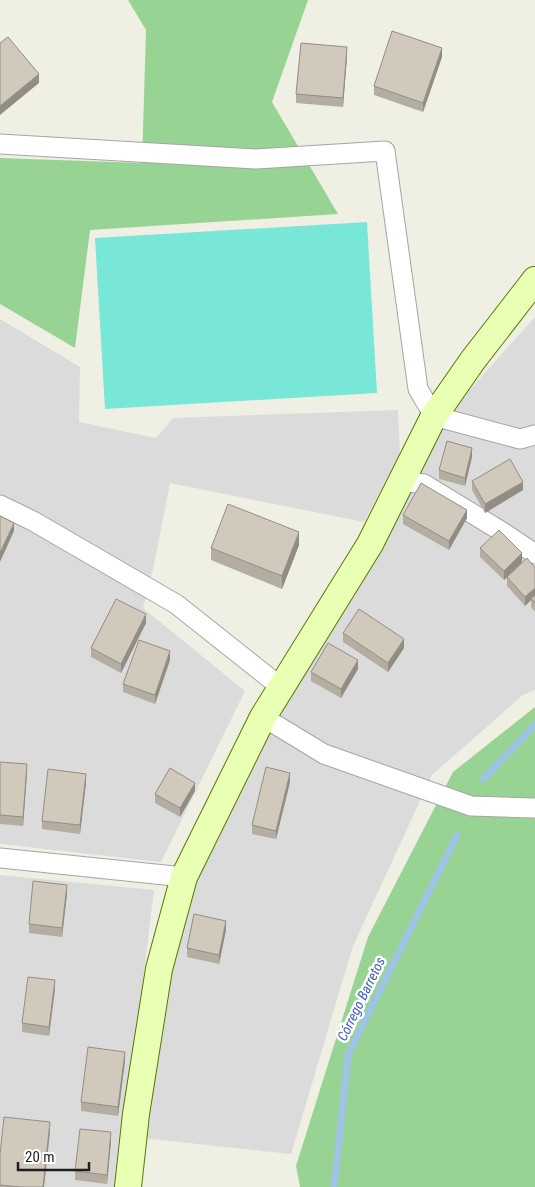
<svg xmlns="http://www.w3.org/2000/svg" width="535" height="1187" font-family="'Roboto Condensed',sans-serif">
	<rect width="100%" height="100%" fill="#f0efe3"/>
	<!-- residential -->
	<path fill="#dcdbdb" d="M535,317V690L523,695L432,775L353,946L291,1154L142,1138L188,881L438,425Z
		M0,319L80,367L79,422L156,438L173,418L398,410L400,453L364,522L170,483L154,565L143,608L245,691L161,862L0,844Z
		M0,875L154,890L118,1187H0Z"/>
	<!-- forest -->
	<path fill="#97d494" d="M128,0H308L272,102L338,214L90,230L75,348L0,304V158L142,163L146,30Z
		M535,707V1187H300L296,1166L368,937L453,772Z"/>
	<!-- pitch -->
	<path fill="#79e7d7" d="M367,222L377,393L105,409L95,238Z"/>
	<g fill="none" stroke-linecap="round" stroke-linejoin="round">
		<!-- stream -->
		<path stroke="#9fc3e2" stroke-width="7" d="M483,779L535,725
			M334,1187L348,1055L457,835"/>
		<defs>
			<path id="minor" d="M0,144L256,159L385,151L418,389L434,416L520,439L535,435
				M402,481L424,484L504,533L535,554
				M0,505L33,521L176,604L282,688
				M263,717L324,754L471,806L535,808
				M0,858L184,877"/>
			<path id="secondary" d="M128,1187L136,1114L159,969L184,877L263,717L370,544L434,416L473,360L535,280"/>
		</defs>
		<!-- minor casing -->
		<use href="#minor" stroke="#a5a5a5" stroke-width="21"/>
		<!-- secondary casing -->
		<use href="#secondary" stroke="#507b00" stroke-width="28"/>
		<!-- minor -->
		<use href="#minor" stroke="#fff" stroke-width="19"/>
		<!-- secondary -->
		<use href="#secondary" stroke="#e9ffb3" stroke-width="26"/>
	</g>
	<!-- wall -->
	<path fill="#b4aea2" d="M347,56L343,107L296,103V94Z
		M442,57L423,112L374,95V86Z
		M472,457L465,486L439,479V470Z
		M472,481L523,490L485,513L472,490Z
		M403,515L467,518L449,550L403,524Z
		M299,545L282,589L211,560V548Z
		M480,548L522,562L535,568V612L531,607V600L525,606L507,586V578L504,580L480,557Z
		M146,623L121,673L91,657V648Z
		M343,633L404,648L388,672L343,642Z
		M170,660L155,704L123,692V684Z
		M358,669L341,698L311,681V672Z
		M0,762L27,773L23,826L0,824Z
		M290,782L276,839L252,834V825Z
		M86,783L80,834L42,829V821Z
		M195,791L180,817L155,803V794Z
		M67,894L62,937L29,933V924Z
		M226,930L219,964L187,957V948Z
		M55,989L49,1036L22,1032V1023Z
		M125,1061L118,1116L81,1111V1102Z
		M50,1131L44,1187H0V1154Z
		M111,1141L107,1184L75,1180V1171Z"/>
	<!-- shaded-wall -->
	<path fill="#928d84" d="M347,47V56L343,107V98Z
		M442,48V57L423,112V103Z
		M39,74V83L0,115V106Z
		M472,448V457L465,486V478Z
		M523,482V490L485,513V504Z
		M467,510V518L449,550V541Z
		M14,523V531L0,562V553Z
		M299,532V545L282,589V576Z
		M522,553V562L504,580V571Z
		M535,588V597L531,598V600L525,606V597Z
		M146,614V623L121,673V664Z
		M404,639V648L388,672V663Z
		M170,651V660L155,704V695Z
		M358,660V669L341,698V689Z
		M27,764V773L23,826V817Z
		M290,773V782L276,839V831Z
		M86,774V783L80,834V825Z
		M195,783V791L180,817V808Z
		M67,885V894L62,937V928Z
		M226,921V930L219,964V955Z
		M55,980V989L49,1036V1027Z
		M125,1052V1061L118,1116V1107Z
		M50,1122V1131L44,1187H43Z
		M111,1132V1141L107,1184V1175Z"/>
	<!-- building -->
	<path fill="#d1cabc" stroke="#928d84" d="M392,31L442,48L423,103L374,86Z
		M8,37L39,74L0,106V43Z
		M301,43L347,47L343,98L296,94Z
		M447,441L472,448L465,478L439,470Z
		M510,459L523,482L485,504L472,481Z
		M421,483L467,510L449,541L403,515Z
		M228,504L299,532L282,576L211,548Z
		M0,516L14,523L0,553Z
		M499,530L522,553L504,571L480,548Z
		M527,558L535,568V588L525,597L507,577Z
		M535,595V603L531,598Z
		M116,599L146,614L121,664L91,648Z
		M359,609L404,639L388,663L343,633Z
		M139,640L170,651L155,695L123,684Z
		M328,643L358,660L341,689L311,672Z
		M0,762L27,764L23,817L0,815Z
		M266,767L290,773L276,831L252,825Z
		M170,768L195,783L180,808L155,794Z
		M48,769L86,774L80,825L42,821Z
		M33,881L67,885L62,928L29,924Z
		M194,914L226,921L219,955L187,948Z
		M28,977L55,980L49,1027L22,1023Z
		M88,1047L125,1052L118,1107L81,1102Z
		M4,1117L50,1122L43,1187H21L0,1185V1154Z
		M80,1129L111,1132L107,1175L75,1171Z"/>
	<g text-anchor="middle" stroke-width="5" stroke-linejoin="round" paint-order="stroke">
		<!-- water labels -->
		<g font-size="14" font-style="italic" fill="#4160b8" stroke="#fff">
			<text transform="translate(361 999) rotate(-64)" y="5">Córrego Barretos</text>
		</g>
	</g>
	<!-- scale -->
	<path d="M18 1162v8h71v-8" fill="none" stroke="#1e1e1e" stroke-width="2.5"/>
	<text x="25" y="1162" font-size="15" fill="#1e1e1e" stroke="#ffffff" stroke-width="4" paint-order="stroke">20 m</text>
</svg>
